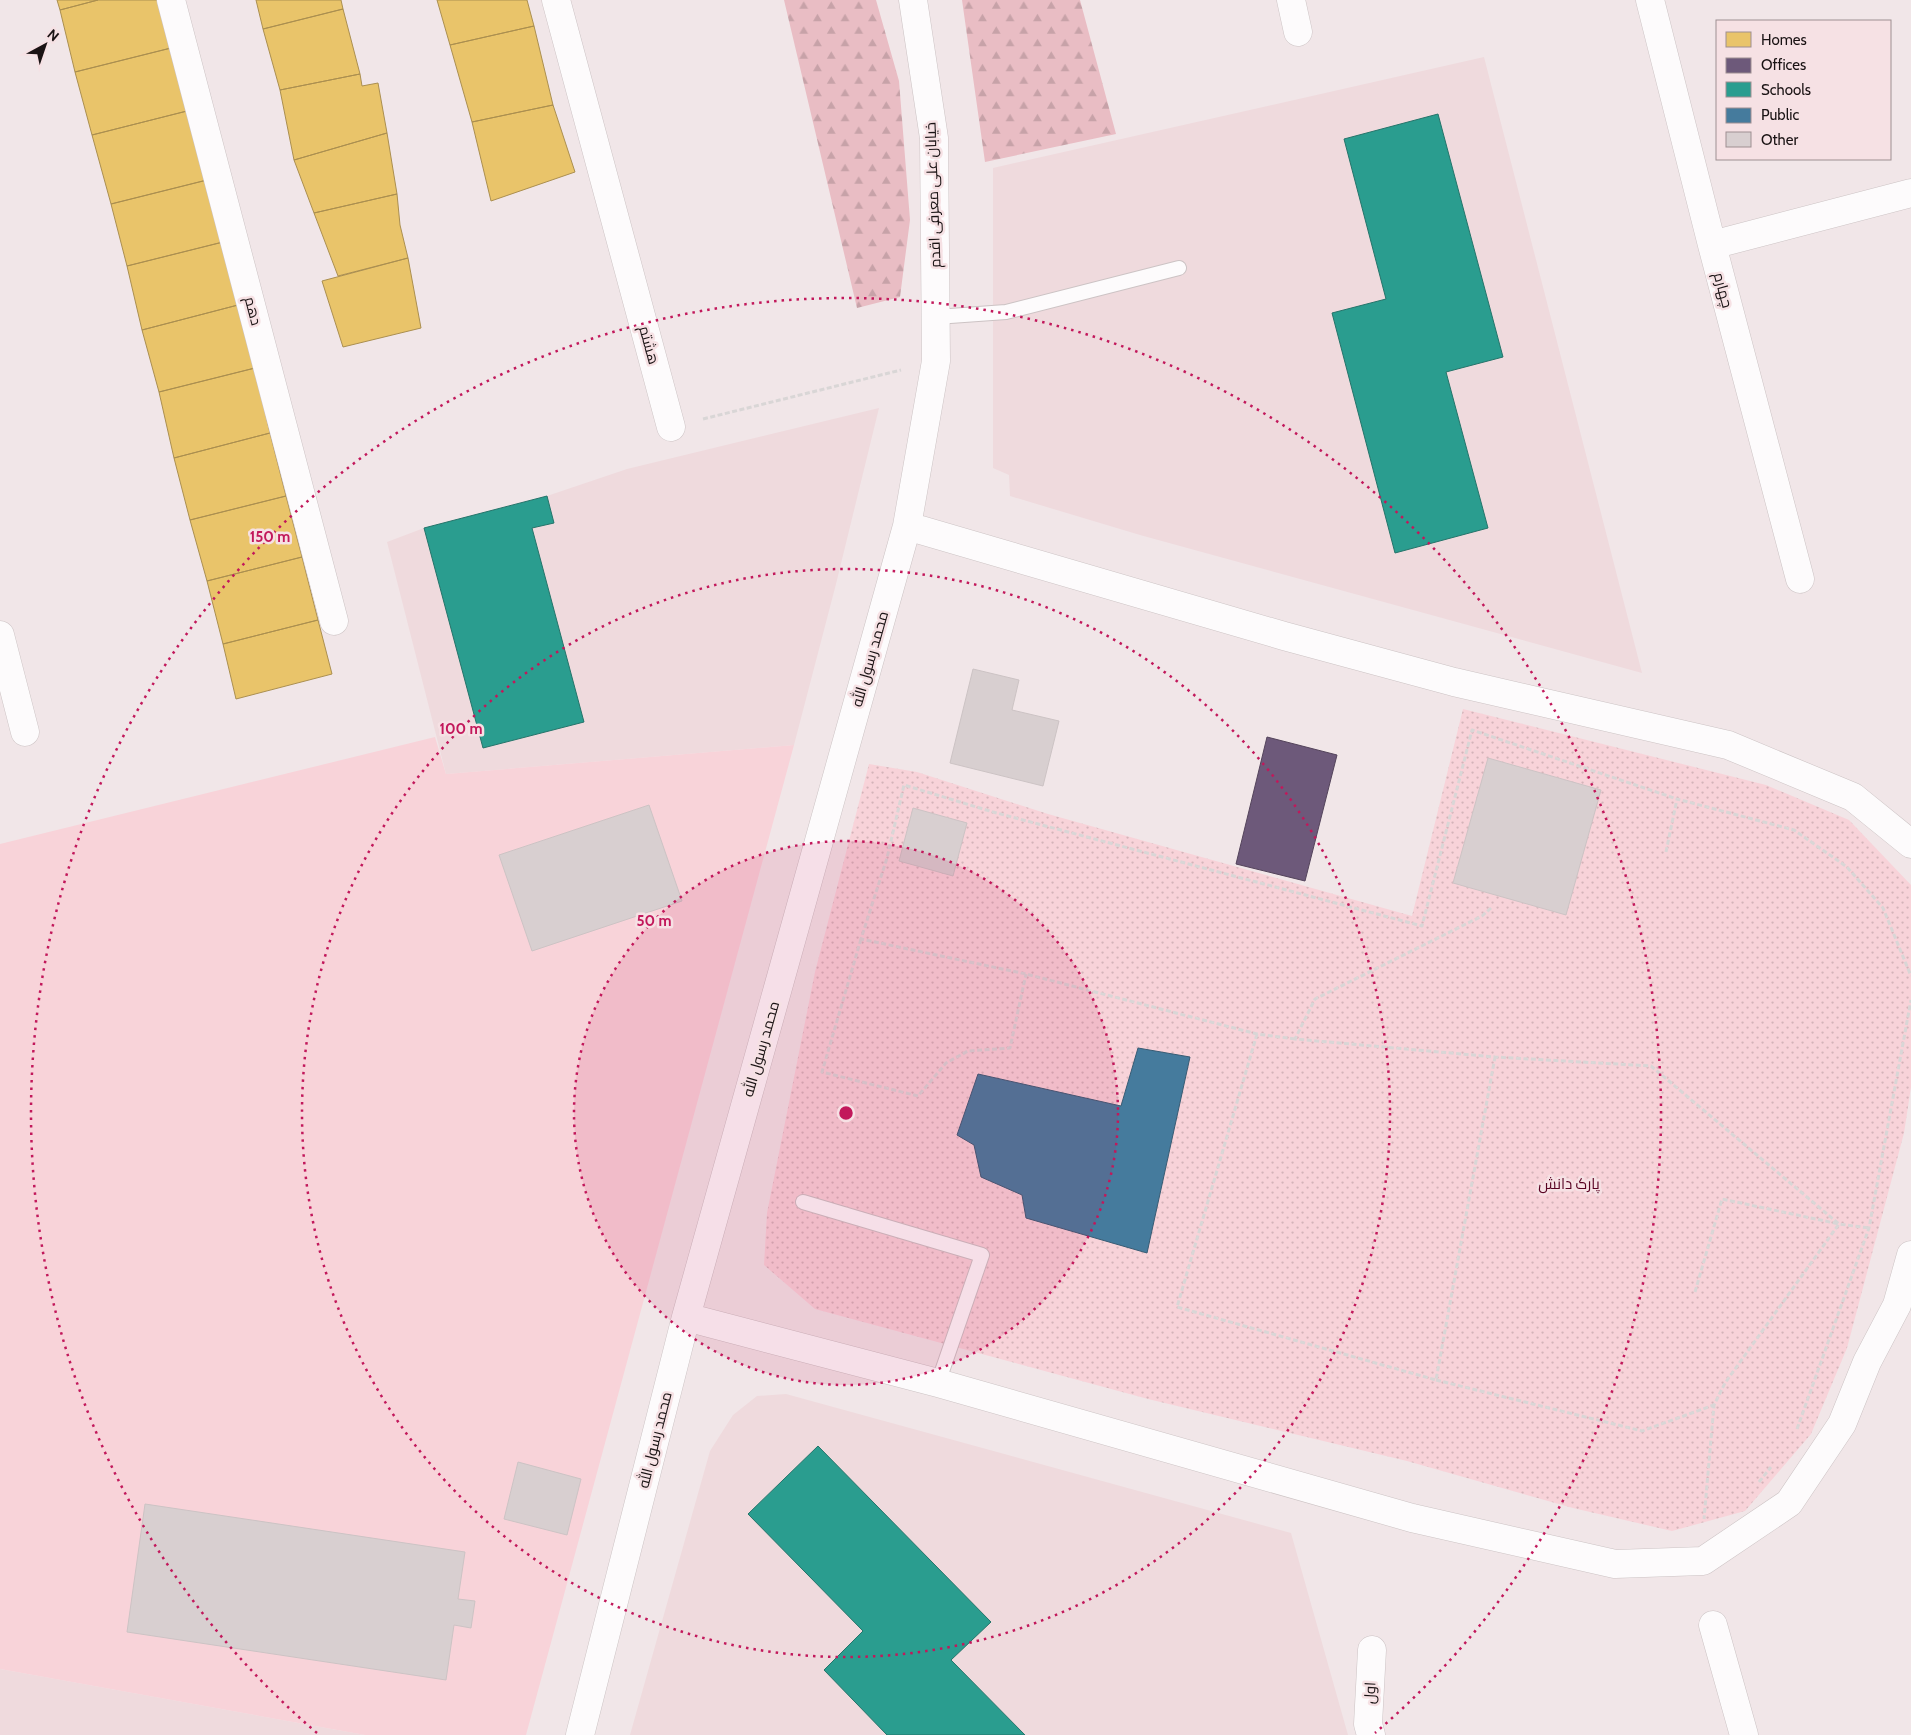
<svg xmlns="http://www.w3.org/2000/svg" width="1911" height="1735" font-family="Cabin,Cairo,sans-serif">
	<defs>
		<pattern id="forest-firs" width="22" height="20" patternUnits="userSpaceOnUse" patternTransform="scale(1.25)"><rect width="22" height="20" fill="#e9bdc4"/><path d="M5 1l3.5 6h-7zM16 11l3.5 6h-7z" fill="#c7a2a8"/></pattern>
		<pattern id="park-dots" width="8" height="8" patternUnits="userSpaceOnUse" patternTransform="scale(1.25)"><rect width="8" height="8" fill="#f8d3d9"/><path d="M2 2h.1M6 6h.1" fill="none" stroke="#d4b4b9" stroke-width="1.8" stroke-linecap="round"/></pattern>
	</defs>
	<rect width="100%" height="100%" fill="#f1e6e8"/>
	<!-- built -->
	<path fill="#efdadd" d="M1484,57L1642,673L1140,535L1010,496L1009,475L993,468V168Z
		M879,408L836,584L794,745L446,774L387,542L424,528L547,496L627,469Z
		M786,1394L1291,1533L1348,1735H630L710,1451L733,1415L757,1396Z
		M0,1669L365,1735H0Z"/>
	<!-- grass -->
	<path fill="#f8d3d9" d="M435,737L446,774L794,745L526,1735H365L0,1669V844Z"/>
	<!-- forest -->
	<path fill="url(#forest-firs)" d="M784,0H876L899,81L910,220L900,297L857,308Z
		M962,0H1080L1116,134L985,162Z"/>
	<!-- park -->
	<path fill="url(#park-dots)" d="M1463,709L1766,785L1849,820L1911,885V1087L1904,1133L1847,1348L1811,1434L1745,1511L1672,1531L1573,1508L1407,1461L1148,1399L815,1309L764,1265L767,1213L815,972L869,764L917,772L1048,814L1412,916Z"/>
	<!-- homes -->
	<path fill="#e9c46a" stroke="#ab8f50" d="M57,0H98L60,10Z
		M98,0H159L171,48L75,72L60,10Z
		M256,0H341L343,9L263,29Z
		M437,0H527L534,26L450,45Z
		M343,9L360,74L280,90L263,29Z
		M534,26L553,105L472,122L450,45Z
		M171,48L187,111L92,135L75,72Z
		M360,74L362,86L378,83L387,133L294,160L280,90Z
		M553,105L575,172L491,201L472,122Z
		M187,111L207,180L111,204L92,135Z
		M387,133L397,194L314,213L294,160Z
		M207,180L223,242L127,266L111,204Z
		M397,194L400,225L408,258L338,276L314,213Z
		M223,242L238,305L142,330L127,266Z
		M408,258L421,328L343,347L322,281Z
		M238,305L255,368L159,392L142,330Z
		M255,368L270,433L174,458L159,392Z
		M270,433L286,496L190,520L174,458Z
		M286,496L302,557L207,581L190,520Z
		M302,557L318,620L223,644L207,581Z
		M318,620L332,674L236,699L223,644Z"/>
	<!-- offices -->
	<path fill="#6d597a" stroke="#54445b" d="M1267,737L1337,755L1305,881L1236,864Z"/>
	<!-- schools -->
	<path fill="#2a9d8f" stroke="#25746a" d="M1438,114L1503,357L1446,372L1488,528L1395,553L1332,313L1386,299L1344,139Z
		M547,496L554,523L532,528L584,722L483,748L424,528Z
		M818,1446L991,1622L951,1660L1025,1735H887L824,1670L863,1631L748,1514Z"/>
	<!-- public -->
	<path fill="#457b9d" stroke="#385c74" d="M1138,1048L1190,1057L1147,1253L1026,1218L1022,1195L981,1177L974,1145L957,1135L978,1074L1121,1106Z"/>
	<!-- building -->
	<path fill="#d8cfd0" stroke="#ccc3c4" d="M973,669L1019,680L1012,710L1059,721L1043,786L950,763Z
		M1488,758L1601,790L1566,915L1453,883Z
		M649,805L682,901L532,951L499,855Z
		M913,808L967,823L953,876L899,861Z
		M518,1462L581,1479L567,1535L504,1519Z
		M145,1504L465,1552L458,1599L475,1601L471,1628L454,1625L446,1680L127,1632Z"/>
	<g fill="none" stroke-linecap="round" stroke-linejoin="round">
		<defs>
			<path id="lane" d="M936,317L1006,312L1179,268
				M803,1202L982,1255L938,1383"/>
			<path id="street" d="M171,0L334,621
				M556,0L671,427
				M1291,0L1298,32
				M1650,0L1712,245L1800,579
				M1712,245L1911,193
				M0,635L25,732
				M1713,1625L1744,1735
				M1371,1735L1368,1724L1372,1650"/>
			<path id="secondary" d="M907,526L1284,636L1454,682L1728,745L1853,797L1911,844
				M686,1317L938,1383L1412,1518L1615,1564L1703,1561L1789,1503L1842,1424L1867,1362L1897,1305L1911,1255
				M580,1735L686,1317L907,526L936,361L934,138L913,0"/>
		</defs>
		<!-- lane casing -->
		<use href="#lane" stroke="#ccc3c4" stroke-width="16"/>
		<!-- street casing -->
		<use href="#street" stroke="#ccc3c4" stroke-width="29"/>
		<!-- secondary casing -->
		<use href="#secondary" stroke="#ccc3c4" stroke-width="29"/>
		<!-- path -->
		<path stroke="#d9d6d6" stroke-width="3" stroke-dasharray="5 2.5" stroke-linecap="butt" d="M703,419L901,370
			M1666,852L1677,799L1794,830L1847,867L1883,908L1911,976
			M1491,908L1482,916L1315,999L1295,1039L1495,1057L1651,1066L1839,1224L1869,1228
			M861,939L822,1072L918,1096L946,1063L968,1051L1010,1048L1026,974
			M1257,1034L1177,1307L1436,1380L1495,1057
			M1295,1039L1257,1034L1026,974L861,939L887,858L904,785L993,812L1422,926L1472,730L1677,799
			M1695,1292L1722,1199L1839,1224L1725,1383L1714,1405L1704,1519
			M1436,1380L1642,1431L1714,1405
			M1797,1429L1869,1228L1911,1000
			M1759,1482L1771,1467"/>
		<!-- lane -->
		<use href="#lane" stroke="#fdfbfc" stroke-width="14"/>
		<!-- street -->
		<use href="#street" stroke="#fdfbfc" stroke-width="28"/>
		<!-- secondary -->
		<use href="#secondary" stroke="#fdfbfc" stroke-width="28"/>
	</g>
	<!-- distance rings -->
	<circle cx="846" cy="1113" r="272" fill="#c2185b" fill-opacity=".12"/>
	<g fill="none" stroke="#c2185b" stroke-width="2.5" stroke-dasharray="2.5 5">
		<circle cx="846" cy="1113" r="272"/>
		<circle cx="846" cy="1113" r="544"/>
		<path d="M317 1733A815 815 0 1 1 1375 1733"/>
	</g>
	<g text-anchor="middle" stroke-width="5" stroke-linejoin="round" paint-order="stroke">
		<!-- street labels -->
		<g font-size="15" fill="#1a1314" stroke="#f6e1e4">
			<text transform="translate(933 195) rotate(-92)" y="5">خیابان علی معرفی اقدم</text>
			<text transform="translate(1723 290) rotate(75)" y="5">چهارم</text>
			<text transform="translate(253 311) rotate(75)" y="5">دهم</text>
			<text transform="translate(649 345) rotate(75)" y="5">هشتم</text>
			<text transform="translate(870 659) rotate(-74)" y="5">محمد رسول الله</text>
			<text transform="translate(761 1049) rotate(-74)" y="5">محمد رسول الله</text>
			<text transform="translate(655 1440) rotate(-76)" y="5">محمد رسول الله</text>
			<text transform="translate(1370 1693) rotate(-87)" y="5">اول</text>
		</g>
		<!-- park labels -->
		<g font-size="15" fill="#580222" stroke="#f6e1e4">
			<text x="1569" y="1189">پارک دانش</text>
		</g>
	</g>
	<circle cx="846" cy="1113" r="8" fill="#c2185b" stroke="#f6e1e4" stroke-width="2.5"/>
	<g font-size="15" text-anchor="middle" font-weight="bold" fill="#c2185b" stroke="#f6e1e4" stroke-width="5" stroke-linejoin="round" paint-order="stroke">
		<text x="270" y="542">150 m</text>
		<text x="461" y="734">100 m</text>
		<text x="654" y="926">50 m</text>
	</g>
	<!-- legend -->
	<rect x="1716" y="20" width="175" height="140" fill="#f6e1e4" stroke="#9e8f91"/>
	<rect x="1726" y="32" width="25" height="15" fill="#e9c46a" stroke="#9e8f91"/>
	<text x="1761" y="45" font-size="15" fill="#1a1314">Homes</text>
	<rect x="1726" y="58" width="25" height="15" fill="#6d597a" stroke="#9e8f91"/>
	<text x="1761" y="70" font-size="15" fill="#1a1314">Offices</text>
	<rect x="1726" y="82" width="25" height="15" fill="#2a9d8f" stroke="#9e8f91"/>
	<text x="1761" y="95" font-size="15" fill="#1a1314">Schools</text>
	<rect x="1726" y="108" width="25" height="15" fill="#457b9d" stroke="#9e8f91"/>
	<text x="1761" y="120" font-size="15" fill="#1a1314">Public</text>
	<rect x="1726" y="132" width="25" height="15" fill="#d8cfd0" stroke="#9e8f91"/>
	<text x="1761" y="145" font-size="15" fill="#1a1314">Other</text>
	<!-- north arrow -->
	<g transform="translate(45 45) rotate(40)" stroke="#f6e1e4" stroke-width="4" paint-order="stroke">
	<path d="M0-4L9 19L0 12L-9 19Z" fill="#1a1314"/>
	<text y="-8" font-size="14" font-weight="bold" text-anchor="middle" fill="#1a1314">N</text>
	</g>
</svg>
